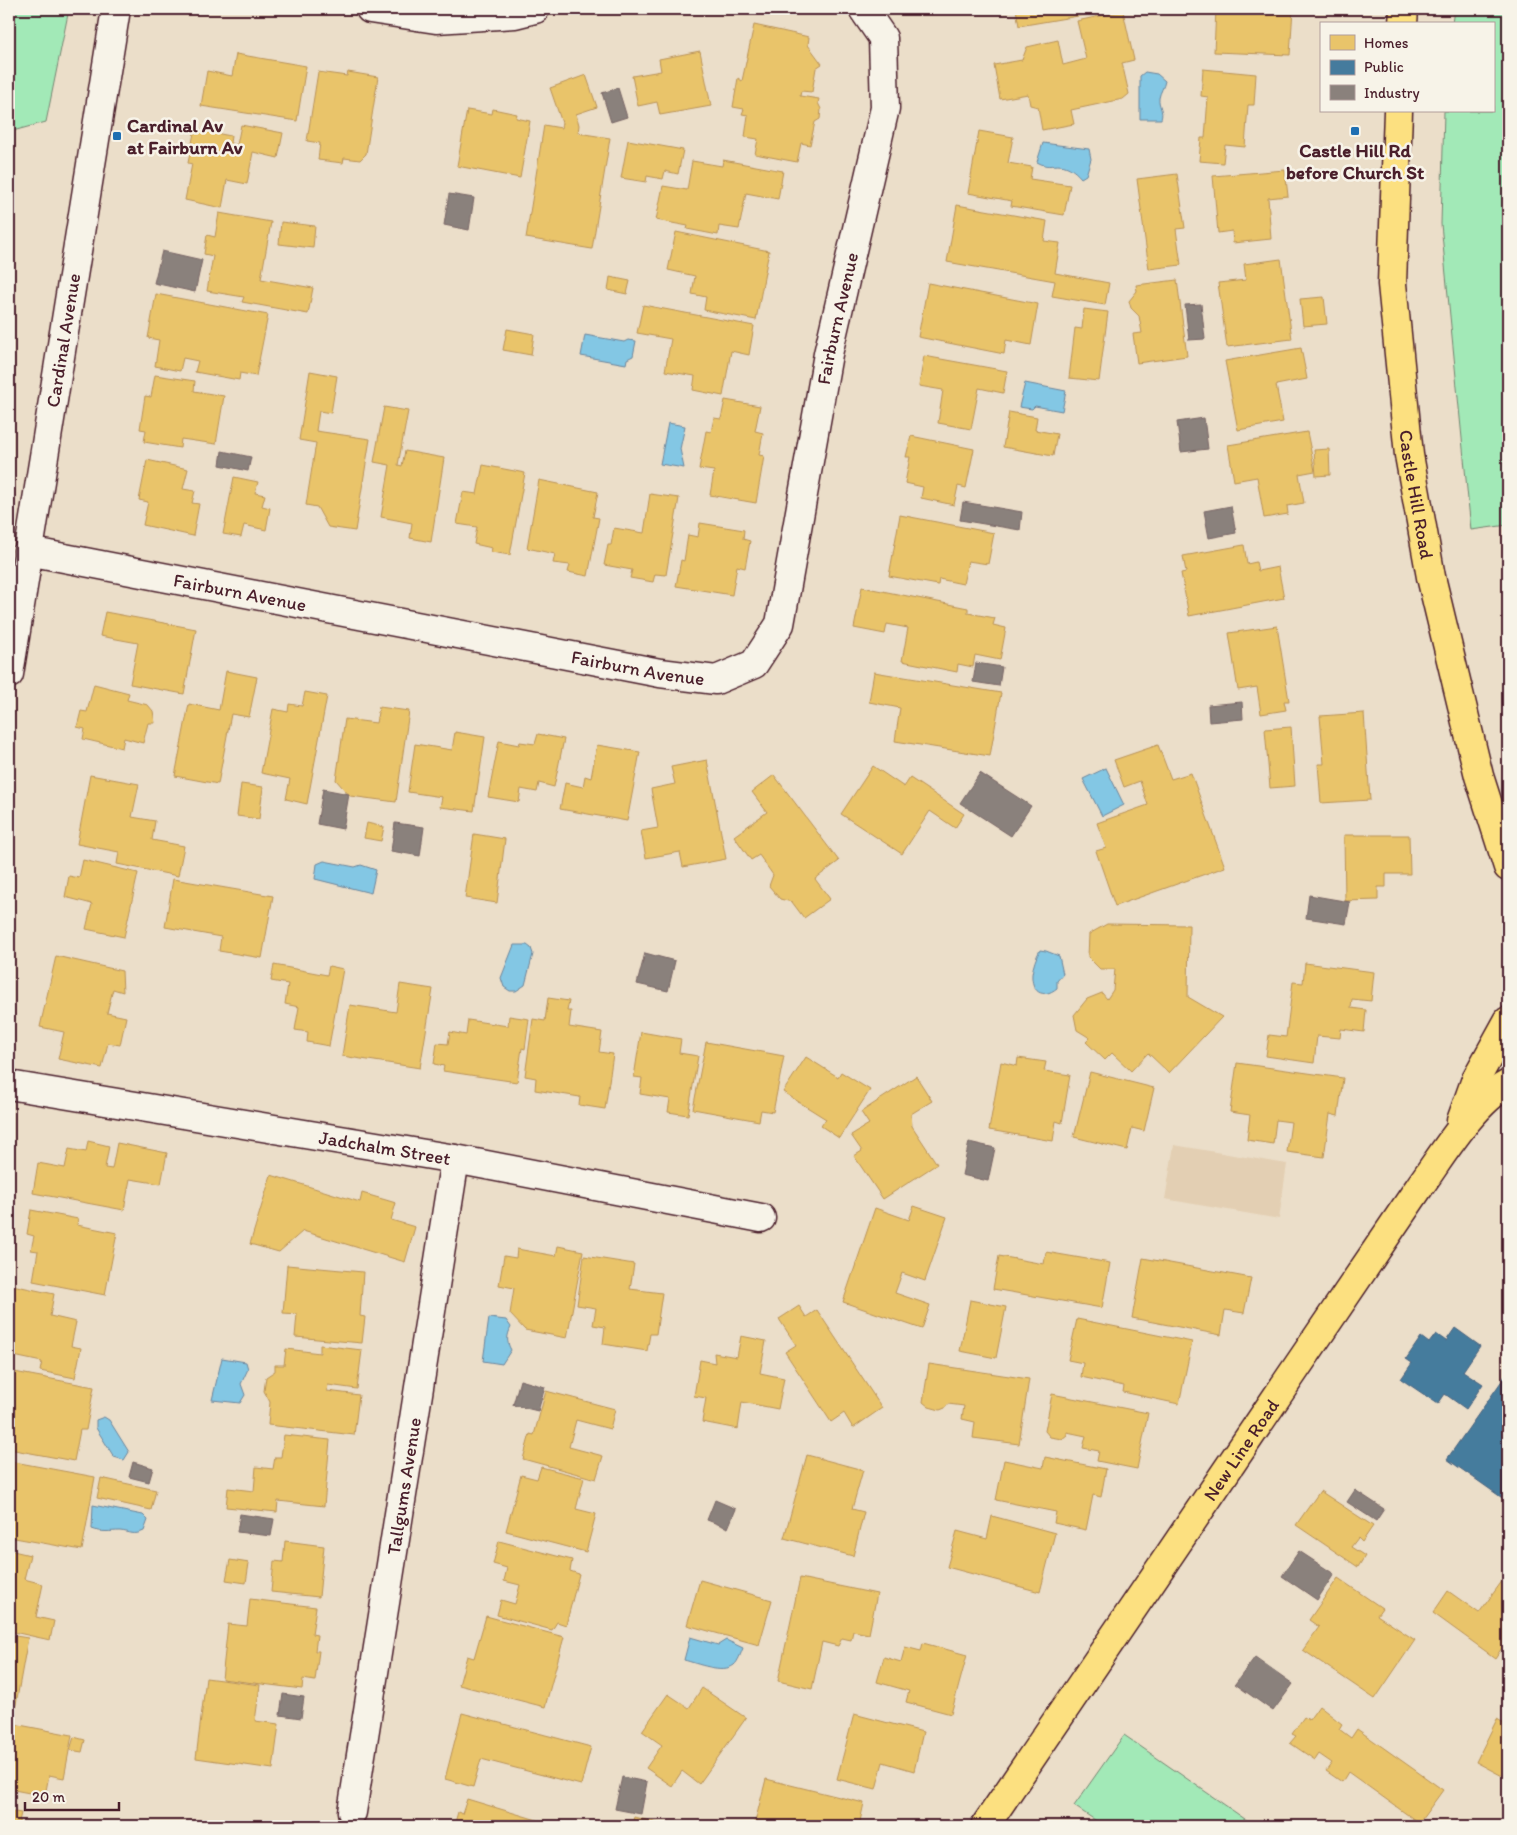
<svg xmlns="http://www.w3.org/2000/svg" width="1517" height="1835" font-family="Itim,sans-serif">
	<rect width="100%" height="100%" fill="#ebdec9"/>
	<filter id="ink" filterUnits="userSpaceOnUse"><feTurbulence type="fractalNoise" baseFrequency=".02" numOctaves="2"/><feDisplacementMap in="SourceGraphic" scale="10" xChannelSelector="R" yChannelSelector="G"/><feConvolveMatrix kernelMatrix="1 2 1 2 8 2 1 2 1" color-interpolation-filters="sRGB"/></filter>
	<g filter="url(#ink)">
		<!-- built -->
		<path fill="#e3cfb3" d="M1174,1145L1287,1164L1279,1219L1165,1199Z"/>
		<!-- green -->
		<path fill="#a2e9b7" stroke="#768471" d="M9,9H69L46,122L9,132Z
			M1454,9H1508V525L1471,530L1441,224L1444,111H1493V24H1452Z
			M1124,1735L1255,1826H1104L1074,1806Z"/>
		<!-- water -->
		<path fill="#83c7e4" stroke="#6c849a" d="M1145,72L1157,74L1165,81C1164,87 1160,92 1159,98C1158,105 1164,111 1161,119H1140V76Z
			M1043,143L1089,149L1091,159L1086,175L1081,178C1077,173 1071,168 1065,166C1054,163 1049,169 1037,162Z
			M585,335L624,342L628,340L636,341L633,356L627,359L626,364L581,356Z
			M1025,383L1066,391L1062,411L1035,406L1032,409L1019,407Z
			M668,423L685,426L680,449L684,468L660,464Z
			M1106,768L1124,805L1102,816L1083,779Z
			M324,861L355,867L361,865L376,870L371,893L315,879L317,864Z
			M514,945H527L531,948L533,954L525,985L516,991H510L504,987L501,978Z
			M1040,950L1046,951L1059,956L1063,974L1057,981V988C1042,1000 1031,991 1032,974C1033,966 1036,957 1040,950Z
			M489,1318L506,1320L511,1327C507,1336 506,1341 511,1350L502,1364L483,1361Z
			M222,1358L246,1362L248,1369L241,1384L245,1395L240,1403L212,1400Z
			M104,1417L109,1420L129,1452L124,1460L114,1457L96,1428V1420Z
			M93,1505L143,1515L148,1520L144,1531C133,1536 131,1532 120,1531C110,1531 102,1533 92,1529Z
			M690,1637L718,1645L726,1640L743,1648C741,1653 738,1662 734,1665C723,1674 696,1663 684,1660Z"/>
		<!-- homes -->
		<path fill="#e9c46a" stroke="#b99257" d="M1016,9H1095L1096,13L1019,26Z
			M1216,9H1293L1290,55L1214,52Z
			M1123,11L1134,60L1122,63L1129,94L1123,99L1071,110L1074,124L1042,130L1038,107L1030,105L1028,94L1000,99L994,65L1022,60L1027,47L1058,40L1063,65L1086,59L1077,21Z
			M754,25L809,37L808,45L822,64L816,68L812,92L801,91L800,96L819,99L818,103L821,109L820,119L815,122L810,145L801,143L797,162L755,154L758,139L745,137L748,115L742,114L744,109L733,107L738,78L742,81Z
			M700,51L711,106L660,115L657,102L638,106L632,76L661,71L659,59Z
			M236,54L306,66L297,121L201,106L207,71L232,76Z
			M1203,69L1256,74L1254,105H1248L1245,147L1225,145L1223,163L1199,161L1201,138H1205L1208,97L1201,96Z
			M318,72L347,76L348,72L378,77L366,154L360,160L344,158L343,163L318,160L320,143L307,141Z
			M586,75L597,107L576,114L579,125L578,133L610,138L592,249L526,238L544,125L561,128L562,123L550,88Z
			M493,109L517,114L516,118L530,121L520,178L457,166L467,110L492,114Z
			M241,125L283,133L278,158L253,152L247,184L227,180L222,208L185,200L192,164L188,163L194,133L198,134L199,130L231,136L230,143L237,145Z
			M979,131L1013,137L1008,163L1032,167L1030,179L1070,185L1064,215L1011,206L1012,201L968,193Z
			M628,140L683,150L678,174L665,171L663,179L647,176L646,182L621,178Z
			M723,160L783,171L778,199L746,193L739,229L719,226L718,235L687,229L688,226L656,220L663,186L687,190L692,161L722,166Z
			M1285,170L1288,196L1268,198L1271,239L1233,243L1232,231L1218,233L1213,176Z
			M1177,174L1185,228L1176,229L1181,265L1149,269L1137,179Z
			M957,205L1047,221L1044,241L1060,243L1055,273L1109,283L1105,305L1052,296L1055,281L947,262Z
			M219,213L271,222L261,279L313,288L308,314L242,302L244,297L207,291L213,256L204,254L207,235L215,237Z
			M281,222L315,226L313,248L279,244Z
			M676,232L769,251L756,320L704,310L706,297L692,294L695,276L668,270Z
			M1281,259L1292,339L1227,347L1218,283L1246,280L1244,264Z
			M610,277L630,281L627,294L608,290Z
			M1177,280L1187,356L1137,363L1133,334L1142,333L1139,316L1131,308L1129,301L1137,291L1136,285Z
			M928,283L1038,304L1031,345L1006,340L1004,354L918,337Z
			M156,294L268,315L256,376L240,373L239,380L195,372L198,361L183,358L180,371L155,366L159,340L148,338Z
			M1324,297L1327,324L1303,326L1300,299Z
			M643,305L754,326L749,355L731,351L723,396L693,390L695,376L665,371L671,339L637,333Z
			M1084,309L1108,312L1099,381L1069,378L1075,328L1082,329Z
			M507,329L534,334L531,355L503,350Z
			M1301,348L1307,379L1276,385L1283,422L1238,430L1225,361Z
			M924,356L1007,371L1003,393L979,388L971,429L938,423L943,390L919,386Z
			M310,371L337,376L331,413L319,411L316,431L370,439L355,531L328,527L317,507L306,505L316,443L299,440Z
			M155,375L195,381L194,391L224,396L216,444L181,439L180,448L144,442L146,430L140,429L145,396L151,397Z
			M725,400L760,406L755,431L763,433L759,455L764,456L756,503L710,495L714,471L699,469L706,431L711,432L714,418L721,419Z
			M384,407L408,411L398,465L402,466L405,451L444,458L431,542L410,538L412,523L381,517L390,465L374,462Z
			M1009,412L1037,417L1035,430L1057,434L1053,456L1003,447Z
			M1307,432L1315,471L1299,474L1304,503L1287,506L1288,514L1264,518L1257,477L1234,481L1228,445Z
			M911,436L974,449L966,488L958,486L954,505L921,498L923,487L905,483L910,457H906Z
			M1329,449L1330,475L1316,476L1314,450Z
			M147,460L188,469L183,489L195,491L192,503L199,504L193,536L143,525L148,502L139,500Z
			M483,465L525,473L510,555L491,552L492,548L474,544L477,527L457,524L463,492L477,494Z
			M234,477L258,482L255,493L265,495L262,506L270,508L266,530L244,525L241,537L223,534Z
			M539,480L598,492L593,517L599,518L588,576L568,572L570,565L553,563L555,554L527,548Z
			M650,494L679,498L666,575L655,574L653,582L630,578L632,570L604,565L608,545H611L614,528L644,533Z
			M900,515L994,533L988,564L968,561L963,584L939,579L938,585L889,576Z
			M700,523L744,530L743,539L750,541L745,568L737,566L732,595L676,586L681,560L684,561L688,535L698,537Z
			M1244,545L1247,564L1256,562L1258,571L1278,567L1284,598L1189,616L1181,573L1186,572L1183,556Z
			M862,587L968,608V613L995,618L993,625L1006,628L1000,660L975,655L973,667L958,664L957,672L902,661L908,628L887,624L885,634L854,628Z
			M105,612L196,629L184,694L130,684L138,643L100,636Z
			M1277,626L1289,701H1284L1286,710L1261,714L1257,687L1238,690L1229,633Z
			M226,671L257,677L249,717L231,714L218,784L175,776L189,704L219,710Z
			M874,672L1001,693L990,756L895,741L900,708L869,702Z
			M94,684L129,693L127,700L148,705L153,711L155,723H148L143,743L124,738L122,748L83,739L85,729L77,727L81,711L87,712Z
			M305,692L327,696L307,804L286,799L290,779L261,773L273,709L288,712L289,704L302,706Z
			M379,707L409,711L396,802L350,796L336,780L345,719L376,723Z
			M1364,713L1370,800L1321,803L1318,764H1324L1320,716Z
			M1291,727L1295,786L1270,788L1265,729Z
			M455,732L485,737L474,811L440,807L442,797L408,792L415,744L452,750Z
			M538,734L564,739L554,787L539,783L537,792L521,789L519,802L488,797L499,741L519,745L520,742L535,744Z
			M597,745L640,752L627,821L560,809L565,783L583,787L585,776L591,778Z
			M1158,745L1171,779L1191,773L1225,867L1115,906L1096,851L1106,848L1097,823L1148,805L1140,781L1124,787L1114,760Z
			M707,760L726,859L683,867L680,852L646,858L641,831L658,828L651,789L675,784L671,767Z
			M873,766L904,787L910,778L964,814L955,828L930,811L902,854L841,814Z
			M90,775L139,784L132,817L155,821L152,840L184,846L178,876L117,864L119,852L77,844Z
			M774,775L839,861L815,879L830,899L804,918L792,902L780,899L769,886L773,875L759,855L751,860L734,836L767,812L752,792Z
			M241,784L263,787L259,819L237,816Z
			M367,823L384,827L381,841L364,838Z
			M474,834L505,839L497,903L465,898Z
			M1344,835H1409L1410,874H1386V887H1378V900L1345,901Z
			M83,860L138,873L124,937L86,929L92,904L65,897L69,876L79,878Z
			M173,879L273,896L262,958L219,951L221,937L165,927Z
			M1107,924L1189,925L1188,997L1222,1017L1169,1073L1148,1053L1131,1071L1112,1053L1105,1060L1086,1042L1090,1038L1077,1030L1074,1015L1087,999L1102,993L1107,999L1113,990L1115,969H1100L1088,957L1089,934Z
			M56,956L122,971L123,992L113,989L107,1013L126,1017L120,1045L108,1043L102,1068L58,1059L64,1032L40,1027Z
			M1305,963L1374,972L1371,1001L1352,999L1351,1008L1366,1010L1364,1032L1341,1029L1340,1038L1317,1036L1314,1063L1266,1056L1269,1035L1286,1037L1293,982L1303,983Z
			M274,965L327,975L329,966L343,969L329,1046L307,1042L308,1032L295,1030L299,1007L285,1004L288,984L271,981Z
			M400,984L433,989L420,1068L342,1056L350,1005L396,1012Z
			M548,998L569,1001L567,1011H571L569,1027L602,1032L599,1052L613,1054L605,1109L579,1105L580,1097L535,1090L536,1078L525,1076L533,1019L545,1021Z
			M509,1016L529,1019L525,1049L522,1048L517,1082L443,1071L444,1066L434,1064L437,1043L448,1044L450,1032L466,1035L468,1020L508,1026Z
			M641,1032L681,1039L679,1053L698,1056L688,1115L668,1112L670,1099L640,1094L642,1078L634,1077Z
			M706,1042L784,1056L773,1112L761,1110L759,1121L693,1109Z
			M806,1057L838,1077L841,1072L870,1090L839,1138L821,1126L826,1119L783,1092Z
			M1018,1058L1046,1062L1044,1071L1070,1075L1062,1123L1056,1121L1053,1141L989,1130L1001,1062L1017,1066Z
			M1237,1063L1343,1078L1338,1116L1330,1114L1324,1157L1287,1152L1291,1122L1276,1120L1273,1144L1247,1140L1250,1115L1230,1112Z
			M1090,1072L1154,1088L1144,1131L1132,1128L1127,1150L1074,1137Z
			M916,1076L932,1101L911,1114L912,1126L937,1164L883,1199L854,1156L862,1151L851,1135L869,1124L861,1112Z
			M88,1141L109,1146L105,1168L112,1169L117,1143L167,1153L161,1184L130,1179L124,1210L33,1193L38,1163L65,1168L69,1149L86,1152Z
			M271,1175L360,1202L362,1193L396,1203L391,1220L415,1227L405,1262L303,1231L279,1252L250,1244Z
			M914,1206L947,1217L925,1281L902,1273L895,1293L930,1305L922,1329L843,1302L875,1208L909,1220Z
			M31,1210L78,1219L77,1225L117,1233L105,1295L33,1281L38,1251L31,1250L34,1236L27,1234Z
			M558,1246L583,1251L567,1338L525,1330L510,1314L514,1288L499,1285L504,1256L516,1258L517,1249L556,1256Z
			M1046,1252L1110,1263L1102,1308L993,1289L999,1256L1044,1264Z
			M584,1256L634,1264L630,1289L662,1293L656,1334H650L647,1351L603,1344L605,1327L593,1325L596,1308L577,1305Z
			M1143,1258L1251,1278L1244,1313L1225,1310L1221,1335L1132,1318Z
			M287,1265L363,1272L360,1316L365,1317L362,1343L295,1337L297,1314L283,1313Z
			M12,1285L54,1294L50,1316L76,1322L71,1346L81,1348L75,1378L40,1371L42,1362L9,1355V1340L14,1311L9,1309Z
			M970,1300L1006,1307L996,1358L960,1351Z
			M799,1306L806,1317L817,1310L882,1408L853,1428L844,1413L831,1422L785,1352L796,1345L779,1319Z
			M1077,1319L1192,1342L1179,1404L1123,1392L1124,1386L1081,1377L1083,1363L1068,1360Z
			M741,1336L766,1341L760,1373L784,1378L778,1409L742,1402L738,1429L702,1422L706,1398L694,1396L700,1360L715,1363L714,1353L737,1357Z
			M320,1345L362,1350L357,1389L328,1385L327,1391L359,1395L354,1435L268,1425L270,1402L264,1391L266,1377L275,1371V1365H284L286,1349L320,1353Z
			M929,1364L1029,1379L1019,1444L973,1438L975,1422L962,1419L964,1406L948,1404L945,1408L940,1410L929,1407L923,1402Z
			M9,1371L94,1387L86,1430H80L74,1461L9,1449Z
			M546,1391L615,1409L610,1429L576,1420L569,1447L603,1456L596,1479L523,1459L530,1434L534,1435Z
			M1052,1394L1148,1413L1137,1469L1097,1461L1099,1451L1083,1448L1086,1436L1067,1432V1435L1062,1439L1050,1437L1045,1431Z
			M284,1435L330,1440L324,1506L278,1501L277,1512L226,1507L228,1488L254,1491L256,1467L273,1469L275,1457H281Z
			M807,1455L863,1470L852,1509L864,1512L853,1556L784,1538Z
			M1045,1457L1106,1469L1101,1497L1093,1495L1086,1530L1054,1523L1056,1512L996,1500L1004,1460L1043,1468Z
			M9,1461L95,1477L82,1550L9,1537Z
			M541,1467L584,1478L576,1509L596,1514L586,1552L506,1531L521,1475L537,1479Z
			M101,1478L156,1490L151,1510L97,1498Z
			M1320,1491L1373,1526L1362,1542L1358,1538L1351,1547L1365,1556L1358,1567L1296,1525Z
			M992,1516L1055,1533L1040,1592L947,1567L957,1531L987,1539Z
			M285,1541L324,1546L319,1597L271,1592L274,1561L283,1562Z
			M499,1541L572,1560L570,1571L579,1574L566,1625L557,1622L552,1630L497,1615L501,1600L515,1604L520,1585L504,1581L507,1568L493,1564Z
			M9,1550L30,1555L24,1579L43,1584L36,1617L54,1621L50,1640L9,1631Z
			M230,1560L249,1563L246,1583L226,1580Z
			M1508,1573V1628L1505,1633L1508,1635V1639L1495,1658L1433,1613L1448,1591L1479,1613Z
			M800,1578L877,1594L869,1634L853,1631L851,1640L842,1638L838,1646L822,1642L812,1689L778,1681Z
			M1338,1578L1382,1608L1377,1615L1415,1640L1375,1699L1303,1650L1319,1627L1309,1620Z
			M700,1580L772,1600L759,1645L687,1625Z
			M250,1599L316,1607L312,1634L317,1635L315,1651H319L315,1681L303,1679L302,1689L222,1679L228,1624L247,1626Z
			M486,1616L564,1637L545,1707L459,1685L467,1656L474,1658Z
			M9,1635L28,1638L14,1715L9,1714Z
			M923,1643L967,1655L951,1714L906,1702L909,1691L877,1682L884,1657L901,1662L905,1647L921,1651Z
			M206,1678L260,1685L255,1721L279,1724L273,1769L196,1758Z
			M702,1688L746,1718L699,1784L682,1771L672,1786L646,1768L662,1745L642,1731L668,1694L689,1708Z
			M1319,1706L1342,1724L1339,1729L1351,1738L1357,1729L1443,1790L1419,1823L1348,1772L1342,1782L1326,1771L1332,1763L1319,1754L1315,1760L1290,1743L1296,1736L1292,1734L1304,1717L1309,1720Z
			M462,1713L591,1747L581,1785L481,1759L473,1787L445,1779Z
			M854,1714L923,1732L914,1771L883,1762L876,1789L837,1779Z
			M1508,1715V1779L1476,1762L1497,1719L1504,1723Z
			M9,1723L72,1735L64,1778L49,1775L45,1796L14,1790L12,1803H9Z
			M74,1737L85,1740L82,1752L70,1750Z
			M766,1779L864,1803L859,1826H754Z
			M467,1799L557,1826H454L458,1812L462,1814Z
			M9,1811L21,1813L18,1826H9Z
			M634,1817L670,1826H631Z"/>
		<!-- public -->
		<path fill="#457b9d" stroke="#465f7b" d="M1455,1328L1480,1346L1463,1371L1483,1384L1466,1409L1445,1394L1438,1404L1401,1379L1412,1363L1406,1359L1421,1337L1429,1343L1436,1334L1446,1341Z
			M1508,1372V1502L1447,1459Z"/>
		<!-- industry -->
		<path fill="#8a817c" stroke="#776464" d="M618,88L627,117L611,122L602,93Z
			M449,194L474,198L469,230L444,225Z
			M162,251L202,260L195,292L154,283Z
			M1201,304L1205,339L1189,340L1185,305Z
			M1204,418L1208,449L1181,452L1177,422Z
			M222,451L251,457L248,471L220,465Z
			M963,502L1022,512L1020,530L960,520Z
			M1231,506L1236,533L1209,538L1204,511Z
			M976,663L1002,667L999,686L973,682Z
			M1242,702L1243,719L1209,722L1208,705Z
			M980,773L1031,806L1011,836L960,803Z
			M323,789L349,794L343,829L317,824Z
			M395,823L424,827L420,856L391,851Z
			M1309,895L1350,902L1346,924L1306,918Z
			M645,953L675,961L668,991L637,984Z
			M969,1142L995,1148L988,1181L962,1175Z
			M520,1380L545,1387L538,1411L513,1405Z
			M133,1462L153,1468L149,1482L129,1477Z
			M1355,1490L1384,1509L1376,1521L1347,1502Z
			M715,1500L736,1509L728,1528L707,1520Z
			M240,1514L274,1519L271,1536L237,1532Z
			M1299,1551L1334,1574L1317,1600L1282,1576Z
			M1255,1657L1293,1684L1273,1711L1235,1684Z
			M283,1694L304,1697L301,1718L280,1715Z
			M622,1777L647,1782L641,1814L615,1809Z"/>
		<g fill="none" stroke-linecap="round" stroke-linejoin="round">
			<defs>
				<g id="minor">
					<path d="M370,9L436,19L515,14L535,9"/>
					<path id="s1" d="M28,551L660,673L716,680L754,664L780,624L828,354L885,108L883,38L863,9"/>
					<path id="s2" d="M9,674L116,9"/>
					<path id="s3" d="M9,1085L455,1159L761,1218"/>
					<path id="s4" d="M352,1812L455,1159"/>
				</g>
				<g id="major">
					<path d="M1403,24L1404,9"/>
					<path id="s5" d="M1398,111L1392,284L1409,455L1431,577L1479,776L1508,867"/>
					<path d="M1461,1121L1476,1079L1508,1021"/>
					<path id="s6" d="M985,1826L1420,1186C1443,1154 1474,1102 1508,1084"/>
				</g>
			</defs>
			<!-- minor casing -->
			<use href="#minor" stroke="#4a1f2b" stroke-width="31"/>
			<!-- major casing -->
			<use href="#major" stroke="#4a1f2b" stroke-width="31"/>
			<!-- minor -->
			<use href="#minor" stroke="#f7f3e8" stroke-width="28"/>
			<!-- major -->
			<use href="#major" stroke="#fce080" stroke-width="28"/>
		</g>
	</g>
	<!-- markers -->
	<g fill="#1f6fb2" stroke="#f7f3e8" stroke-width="2">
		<rect x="1350" y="126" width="10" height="10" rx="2.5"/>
		<rect x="112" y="131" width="10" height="10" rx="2.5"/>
	</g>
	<g text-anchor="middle" stroke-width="5" stroke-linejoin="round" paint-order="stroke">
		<!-- poi labels -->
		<g font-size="19" font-weight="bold" fill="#4a1f2b" stroke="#f7f3e8" text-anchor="start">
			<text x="127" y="132">Cardinal Av<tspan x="127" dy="22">at Fairburn Av</tspan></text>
			<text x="1355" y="157" text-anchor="middle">Castle Hill Rd<tspan x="1355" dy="22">before Church St</tspan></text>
		</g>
		<!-- street labels -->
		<g font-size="19" fill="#4a1f2b" stroke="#f7f3e8">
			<text dy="7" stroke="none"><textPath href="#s1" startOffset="1100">Fairburn Avenue</textPath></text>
			<text dy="7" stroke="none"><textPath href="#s2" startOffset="338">Cardinal Avenue</textPath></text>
			<text dy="7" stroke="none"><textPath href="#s5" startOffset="385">Castle Hill Road</textPath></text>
			<text dy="7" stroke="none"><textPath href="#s1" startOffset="216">Fairburn Avenue</textPath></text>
			<text dy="7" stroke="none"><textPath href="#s1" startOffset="621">Fairburn Avenue</textPath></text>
			<text dy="7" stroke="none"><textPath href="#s3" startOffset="381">Jadchalm Street</textPath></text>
			<text dy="7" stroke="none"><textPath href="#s6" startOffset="455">New Line Road</textPath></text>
			<text dy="7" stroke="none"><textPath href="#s4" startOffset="330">Tallgums Avenue</textPath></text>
		</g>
	</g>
	<!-- margin -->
	<rect width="1517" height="1835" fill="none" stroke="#f7f3e8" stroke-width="30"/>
	<rect x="15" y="15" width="1487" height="1805" fill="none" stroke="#4a1f2b" stroke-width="2" filter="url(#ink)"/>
	<!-- legend -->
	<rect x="1320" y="22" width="175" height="90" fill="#f7f3e8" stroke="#b29e9c"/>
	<rect x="1330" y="35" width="25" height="15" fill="#e9c46a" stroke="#b29e9c"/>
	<text x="1364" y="48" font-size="15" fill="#4a1f2b">Homes</text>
	<rect x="1330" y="60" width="25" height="15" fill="#457b9d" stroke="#b29e9c"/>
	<text x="1364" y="72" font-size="15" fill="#4a1f2b">Public</text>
	<rect x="1330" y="85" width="25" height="15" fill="#8a817c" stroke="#b29e9c"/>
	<text x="1364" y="98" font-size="15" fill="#4a1f2b">Industry</text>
	<!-- scale -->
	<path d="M25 1802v8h94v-8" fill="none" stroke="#4a1f2b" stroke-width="2.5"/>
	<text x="32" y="1802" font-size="15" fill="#4a1f2b" stroke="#f7f3e8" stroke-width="4" paint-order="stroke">20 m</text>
</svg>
